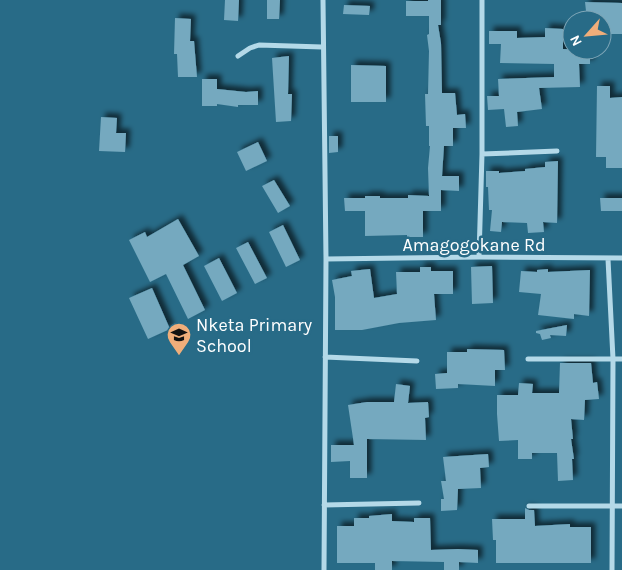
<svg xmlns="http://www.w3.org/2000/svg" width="622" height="570" font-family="Karla,sans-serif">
	<defs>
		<filter id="shadow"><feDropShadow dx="4.5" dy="-4.5" stdDeviation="2.5" flood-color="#0009"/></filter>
	</defs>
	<rect width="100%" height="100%" fill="#286b87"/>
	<!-- building -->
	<path fill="#74a9bf" filter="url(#shadow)" d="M225,0H239L238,21L224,20Z
		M267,0H280L279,19H267Z
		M428,0H441V25H438L441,43L442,93H455L457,115L465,114L466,128H453V146H444L442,176H459V191L441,190V211H423V237H407V235L365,236V211H345L344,198H365V196H380V198H408V195L429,196L428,168L430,146H429V126H426L425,94H428L429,51L427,35L429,34V16H406V1H428Z
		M585,2L622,3V34H602V20H587Z
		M344,5L370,6L369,15L343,14Z
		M175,18L191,19L190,41H194L197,77H178L177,54H174Z
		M545,28L563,29V49L590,50V64H579L580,87L539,88L542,109L517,112L518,126L506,127L504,109L488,110L487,96H499L498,79L554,77V64L500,63L501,44H489V31H517V38L545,37Z
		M289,56L288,94H292L291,121L276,122L272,58Z
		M351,65L386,66V102H351Z
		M202,79H217V89L246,92L258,91V105H238V107L217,104V106H202Z
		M597,86H610V98L622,97V168H606V157H596Z
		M101,117L117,118L116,133H126L125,152L99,151Z
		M329,136H338V152L329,153Z
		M258,142L267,161L246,171L237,152Z
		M558,161L557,223L543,222L544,232L528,233L527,223L502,222L501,232L490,231L492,210H489L488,187H486V171H499V173L525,171V169L545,167V162Z
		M274,180L290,206L278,213L262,186Z
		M600,198H622V211H601Z
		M178,219L199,256L183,265L205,310L188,319L166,274L150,282L129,240L145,232L147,237Z
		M283,225L300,260L286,267L269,232Z
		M248,242L267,278L255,284L236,248Z
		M219,258L237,293L222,301L204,266Z
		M492,266L493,303L472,304L471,267Z
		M420,267H431V271H453V294H434L436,320L399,323L362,330H335V297L332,280L352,276L351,271L370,269L374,298L397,294L396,272H420Z
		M548,269V272L590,270L589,316L574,314V319L538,315L541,294L519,292L521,271L537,272V270Z
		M152,288L170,329L148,339L129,298Z
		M567,325L566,336L550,335L551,338L542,340L540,334L536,333V331Z
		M467,349L504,350L505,370H495V386L458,384V388L436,389L435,374L447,373V352H467Z
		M560,363H591L593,383L597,382L599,399L585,400L584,420L571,419L573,439H571L574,459H572L573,480L558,481L557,453H532V459H518V440L499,441L497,414V395H518L519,383L533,384L532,393H559Z
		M396,384L410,386L408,403L428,402L429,417L425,418L426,440L367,439V478H350V461L331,462V445H354L348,405L367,402H394Z
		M488,454L489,467L480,468L481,488L458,489L457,510L441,511V499H444L441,481H446L443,457Z
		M525,508L529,510H534L535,526L570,524V527H591V563H496V540H493L492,519H525Z
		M392,514V521L414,522V518H430L431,550L458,549L478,550V563L459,562V570H444V562L392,561V570H375V563H337V526H354V518H369V516Z"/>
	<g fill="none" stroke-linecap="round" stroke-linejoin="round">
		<!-- minor -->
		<path stroke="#b4d9e8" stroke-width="5" d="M323,0L326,259L324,570
			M238,56L250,48L259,45L322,47
			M482,154L557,151
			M479,257L482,154V0
			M326,259L479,257L622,258
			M608,259L613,359L612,570
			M325,357L417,361
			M528,359H622
			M324,505L419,503
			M529,506H622"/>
	</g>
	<!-- icons -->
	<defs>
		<symbol id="school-pin" viewBox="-11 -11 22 30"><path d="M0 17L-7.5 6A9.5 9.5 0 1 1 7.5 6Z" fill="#f0ae7a" stroke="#286b87"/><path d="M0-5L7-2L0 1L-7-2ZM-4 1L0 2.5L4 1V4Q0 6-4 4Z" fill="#111"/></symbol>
	</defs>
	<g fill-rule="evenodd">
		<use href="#school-pin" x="165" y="321" width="28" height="38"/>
	</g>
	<g text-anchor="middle" stroke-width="5" stroke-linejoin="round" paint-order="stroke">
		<!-- street labels -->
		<g font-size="18" fill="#fff" stroke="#286b87">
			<text x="474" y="251">Amagogokane Rd</text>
		</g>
		<!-- poi labels -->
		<g font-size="18" fill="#fff" stroke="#286b87" text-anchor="start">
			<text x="196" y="331">Nketa Primary<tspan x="196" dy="21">School</tspan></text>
		</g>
	</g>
	<!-- north arrow -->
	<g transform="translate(587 35) rotate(243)"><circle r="24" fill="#286b87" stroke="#7ea6b7"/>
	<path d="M0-4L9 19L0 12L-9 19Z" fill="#f0ae7a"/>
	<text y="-8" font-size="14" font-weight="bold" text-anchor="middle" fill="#ffffff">N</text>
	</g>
</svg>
